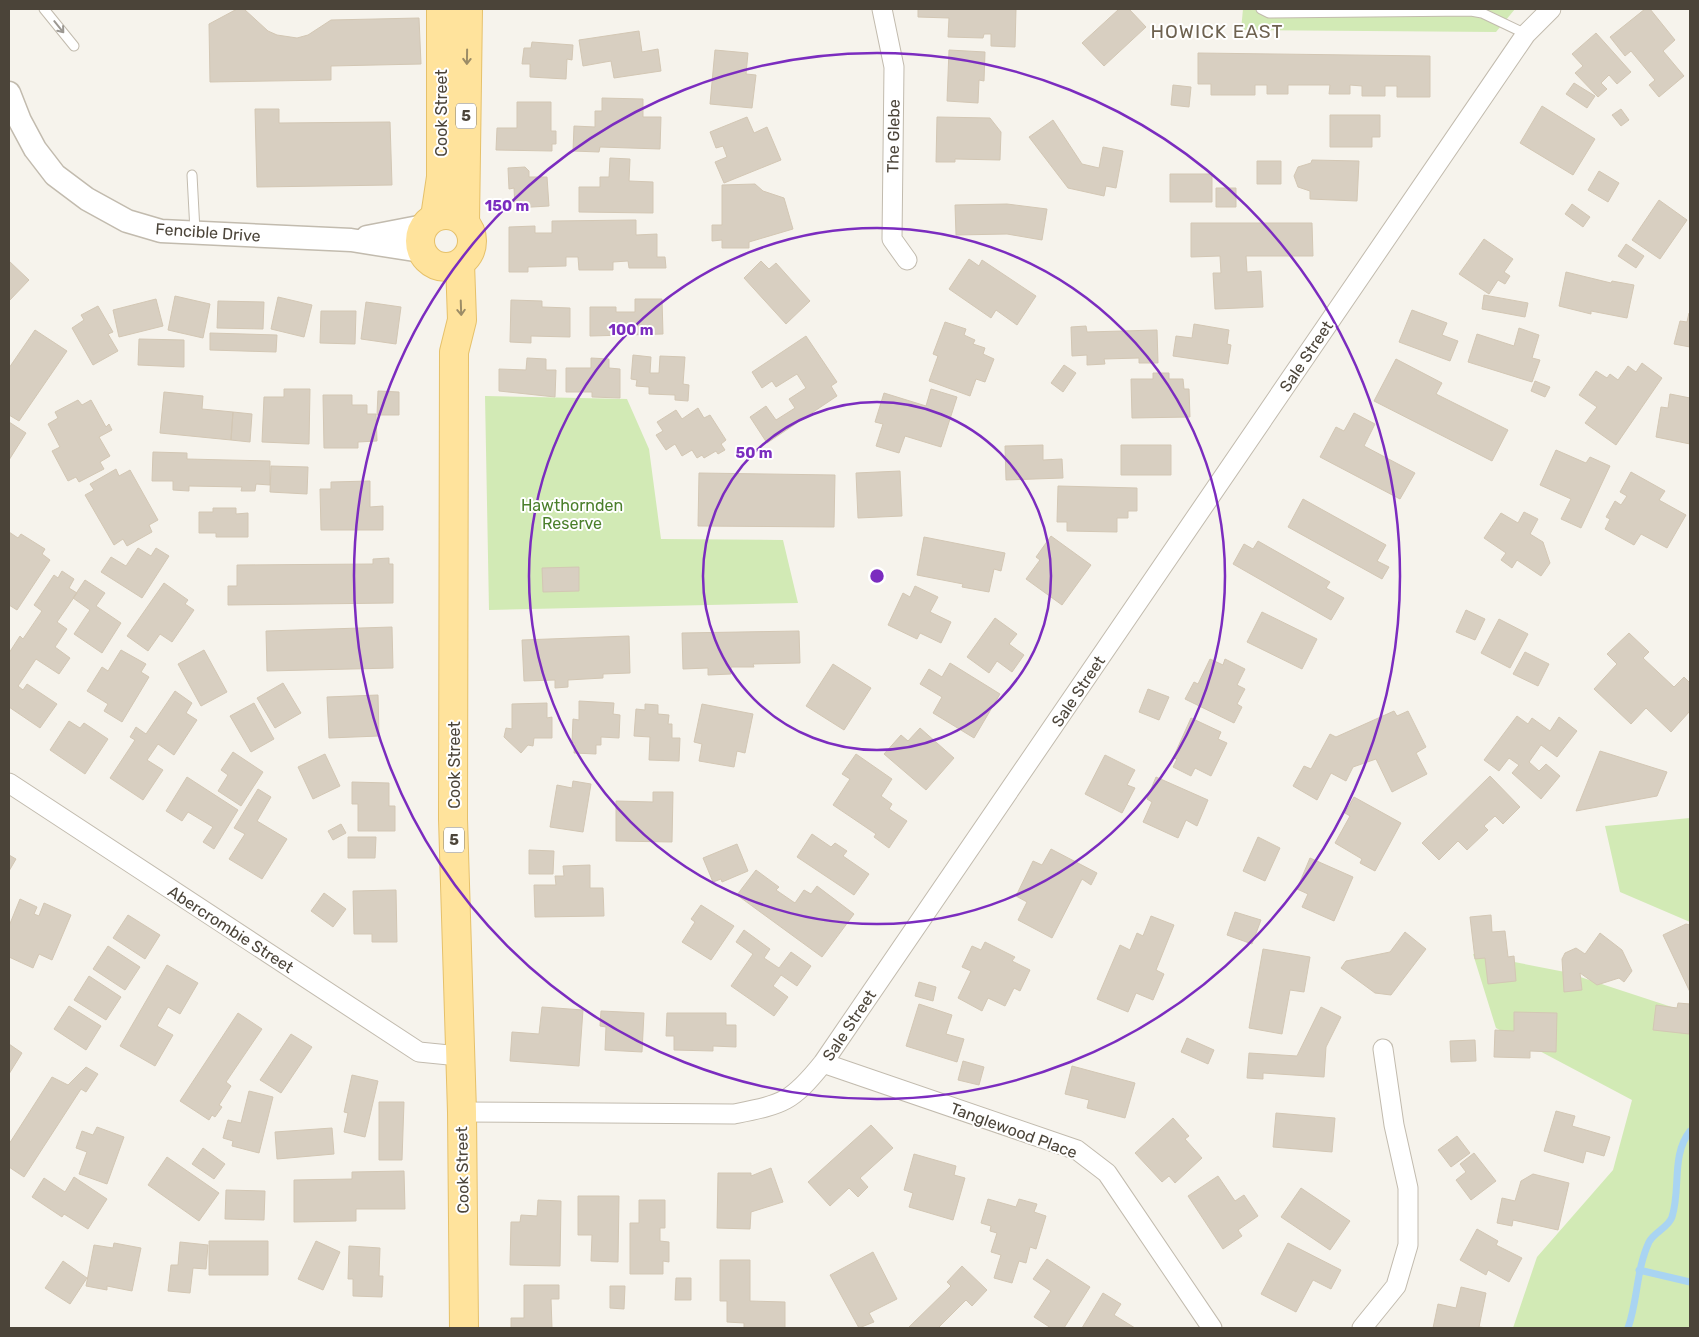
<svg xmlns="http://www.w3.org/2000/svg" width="1699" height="1337" font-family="Rubik,sans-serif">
	<rect width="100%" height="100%" fill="#f6f3ec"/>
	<!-- green -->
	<path fill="#d2eab5" d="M1243,9H1515L1496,32L1241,30Z
		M485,396L627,399L649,449L661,539L783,540L798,603L489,610Z
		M1690,818V922L1620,892L1605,826Z
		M1473,954L1565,972L1690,1013V1328H1513L1537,1257L1613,1170L1632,1100L1496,1028Z"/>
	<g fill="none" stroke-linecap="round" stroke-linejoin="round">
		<!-- stream -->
		<path stroke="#a9d4f2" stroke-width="7" d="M1639,1270L1690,1282
			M1628,1328C1638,1300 1636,1270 1649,1242C1654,1232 1669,1227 1672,1217C1681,1189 1671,1155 1690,1131"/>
	</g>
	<!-- building -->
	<path fill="#d8cfc1" stroke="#d3c7b4" d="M237,9H244L268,31L277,35L297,38L308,35L331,20L419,18L421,64L331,66V80L210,82L209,24Z
		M918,9H1016L1015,47L991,46V34H984L983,38L948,37L949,18L918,17Z
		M1119,9H1129L1146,27L1104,66L1082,43Z
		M1645,9H1650L1675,40L1663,51L1684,76L1659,97L1649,85L1655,80L1631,51L1625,56L1610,37Z
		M639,31L642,52L658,49L661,71L614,78L611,61L583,66L579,40Z
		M1596,33L1631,72L1617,84L1609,75L1601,83L1607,89L1598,97L1575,73L1583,66L1572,54Z
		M532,42L573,45L572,60L567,59L566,79L530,77V64H522L524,48H531Z
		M715,50L748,53L746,74L756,75L752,108L710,104Z
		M949,50L985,52L984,81L979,80L978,103L947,101Z
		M1198,53L1430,56V97H1397V86H1385V96H1362V86L1350,85V94H1329L1330,85H1288V94H1267V85H1255V95H1211V84H1198Z
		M1574,83L1595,96L1587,108L1566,94Z
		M1173,85L1191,87L1189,107L1171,105Z
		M602,98L643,99V117H661L660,149L600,147L599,152L573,151L574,126L595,127V111H602Z
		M517,102H551V131H556V144H552V151L496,150L497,128H517Z
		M1542,106L1595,139L1573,175L1520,143Z
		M255,109H279V123L390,122L392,185L257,187Z
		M1621,109L1629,120L1621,126L1612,115Z
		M1330,115H1380V137H1372V147H1330Z
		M747,117L754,133L767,127L781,160L724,183L715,162L727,157L723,146L716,148L710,132Z
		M937,117L990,118L1001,132L1000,160L955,159V162H936Z
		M1053,120L1082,164L1099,168L1103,147L1123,151L1116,188L1106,186L1104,196L1068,188L1029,137Z
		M610,158L630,159L629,181L653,182V213L579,212V187H600V177H609Z
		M1312,160L1359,161L1357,201L1310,199V191L1298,187L1294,176L1298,167L1311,163Z
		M1257,161H1281V184H1257Z
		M525,167L529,171V177H547L549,206L515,208L514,188L509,189L508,168Z
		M1599,171L1619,183L1608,202L1588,190Z
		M1170,174H1212V202H1170Z
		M755,184L763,191L784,198L793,229L749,242V248H722V240L712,241V225H722V185Z
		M1216,188H1236V207H1216Z
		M1659,200L1687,220L1660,259L1632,240Z
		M1007,204L1047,209L1042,240L1007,234L956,235L955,205Z
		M1572,204L1590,217L1583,227L1565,214Z
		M636,220V235L657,234V257H665L666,268H629L628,261L613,262V270H579L578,257H566V266L528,267V272H509V227L535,226V233H552V221Z
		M1191,223H1312L1313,256H1246L1247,272L1261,271L1263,307L1215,309L1213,273H1221L1220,256L1191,257Z
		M1484,239L1513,259L1504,272L1510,276L1505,284L1498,280L1489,294L1459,274Z
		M1626,244L1644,256L1636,268L1618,256Z
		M969,259L979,266L982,260L1036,296L1017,325L996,310L991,318L949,289Z
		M9,261L29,280L9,301Z
		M761,261L769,269L776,263L810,301L786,324L744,278Z
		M1566,272L1611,283L1612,281L1634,285L1627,318L1591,311V314L1559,306Z
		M1484,295L1528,303L1525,317L1482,309Z
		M175,296L210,304L203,338L168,330Z
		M278,297L312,305L304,337L271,329Z
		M156,299L163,326L119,337L113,310Z
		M635,299H662L663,334L590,336V307H616V312H635Z
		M511,300L542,301V307L570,308V337L531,336V343L510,342Z
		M218,301L264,302L263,329L217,328Z
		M366,302L401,307L396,344L361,339Z
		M98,306L113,332L108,334L118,351L93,365L72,328L84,320L81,315Z
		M1412,310L1447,323L1442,335L1458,341L1450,361L1399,342Z
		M321,311H356L355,344L320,343Z
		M1689,313H1690V347L1674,344L1680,321L1687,322Z
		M945,322L966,329L964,335L975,340L973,344L985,348L983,354L994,359L985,382L976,379L970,396L929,381L938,356L933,354Z
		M1194,324L1229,330L1227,344L1231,345L1228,364L1173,356L1176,336L1192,338Z
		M1086,326L1087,332L1157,330L1158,363H1139V358L1104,359L1105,364L1087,365V355L1072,356L1071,327Z
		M1519,328L1539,335L1532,358L1540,360L1532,382L1468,362L1477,334L1514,346Z
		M35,330L67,351L19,421L9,415V368Z
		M210,333L277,335L276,352L210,350Z
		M806,336L837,382L831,386L837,396L767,443L750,417L766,406L776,420L795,408L789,399L806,388L797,374L776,387L772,381L762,388L752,372Z
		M139,339L184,340V367L138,365Z
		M633,355L651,357L650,373H659L660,356L685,357L683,384L689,385L688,401L675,400V395L649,394V387L636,386L637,380L631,379Z
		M527,358L546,359V370H556L555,397L499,391V369L526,370Z
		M591,358L609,359V368L620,369V398L592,397V392H566V368H591Z
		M1396,359L1442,383L1436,394L1508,430L1492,461L1374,401Z
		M1642,363L1662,378L1616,445L1585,423L1597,407L1579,395L1596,371L1607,378L1610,374L1618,380L1628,366L1636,372Z
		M1064,365L1076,373L1063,392L1051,383Z
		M1153,373H1169V379H1183L1184,389H1189L1190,417L1132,418L1131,379H1153Z
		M1535,381L1550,387L1545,397L1531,391Z
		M284,389H310L309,444L262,442L264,397H284Z
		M931,389L957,397L941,447L905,436L899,453L876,446L883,424L875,422L884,393L926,406Z
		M378,391L399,392V415H377Z
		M164,392L203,396L202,409L233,412L231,440L160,433Z
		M1670,394L1690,398V444L1656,437L1661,407L1668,408Z
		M323,395H352V405H367V414H376L377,441L358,442V448H324Z
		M78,400L82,405L91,400L106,427L109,424L112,430L99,437L110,456L100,462L104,469L79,482L76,477L68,481L52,451L60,447L48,424L58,418L55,412Z
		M698,408L704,418L710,415L726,440L721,444L725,450L718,454L716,451L704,458L702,455L697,458L692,450L682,456L675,444L666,450L656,435L663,431L657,422L676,410L682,419Z
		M233,412L252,414L250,442L231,440Z
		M1354,413L1375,424L1364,446L1415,473L1400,499L1320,457L1336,427L1344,431Z
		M9,422L26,433L9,460Z
		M1043,445V460L1062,459L1063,478L1006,480L1005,446Z
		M1121,445H1171V475H1121Z
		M1556,450L1586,463L1590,457L1610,466L1581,528L1561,519L1571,499L1540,485Z
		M153,452L187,453V459L270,461V485L256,484L255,491H241L242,487L189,486V491L173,490V481H152Z
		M271,466L308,467L307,494L270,492Z
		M116,469L119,476L130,470L158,520L149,525L152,532L127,546L123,539L114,545L85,495L94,490L90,484Z
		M900,471L902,516L858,518L856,473Z
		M1631,472L1665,491L1659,500L1686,515L1667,548L1641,534L1634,545L1605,529L1610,519L1606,517L1615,501L1621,505L1627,496L1620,492Z
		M699,473L835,475L834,527L698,526Z
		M370,481V507L383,506V530H321L320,489H331V482Z
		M1058,486L1137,488V511H1128V518H1117V532L1067,531V522H1057Z
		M1303,499L1386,545L1377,561L1389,567L1382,579L1288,527Z
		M213,508H236V514L248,513V537H216V533H199V512H213Z
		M1524,512L1538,519L1530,534L1543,542L1550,563L1541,576L1517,560L1512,568L1501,560L1506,553L1484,538L1501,513L1518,523Z
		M9,532L18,538L21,534L45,549L42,554L50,560L17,610L9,605Z
		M1051,536L1091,565L1062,605L1026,579L1040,560L1036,557Z
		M924,537L1005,553L1001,571L994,569L989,592L962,587L963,584L917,575Z
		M1258,541L1330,582L1326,588L1344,598L1331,620L1233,564L1244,544L1253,549Z
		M138,548L151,556L156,548L169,556L142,598L101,572L111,557L126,566Z
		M389,558V564H393V603L228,605V586H237V565L373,564V559Z
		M579,567V591L543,592L542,568Z
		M62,571L74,579L69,588L77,593L57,622L67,629L55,647L70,658L59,674L36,659L18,686L23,690L27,684L57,704L40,728L9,707V653L20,636L23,639L42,611L34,605L54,575L58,578Z
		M85,580L105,593L96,606L121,623L102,653L74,634L90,610L73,598Z
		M164,583L188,600L185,604L194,610L172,642L160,634L148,651L127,636Z
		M915,586L938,597L930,612L951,622L941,643L920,633L917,639L888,625L903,593L910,597Z
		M1466,610L1485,619L1475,640L1456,632Z
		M1262,612L1317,639L1302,669L1247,642Z
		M995,618L1017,634L1009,644L1024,655L1012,672L997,661L989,673L967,657Z
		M1499,619L1528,634L1510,668L1481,653Z
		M392,627L393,668L267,671L266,631Z
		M799,631L800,663L753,664L754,667H731V674L708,675V668L683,669L682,633Z
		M1629,633L1649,652L1643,658L1674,687L1684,677L1690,683V711L1671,732L1646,708L1631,724L1594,689L1617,664L1607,654Z
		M629,636L630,673L603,674V678L568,680V687L555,688V680L524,681L522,640Z
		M121,650L146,664L141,672L149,677L122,722L104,711L108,704L87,691L102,667L108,671Z
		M204,650L227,692L201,706L178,664Z
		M1525,652L1549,664L1538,686L1513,674Z
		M1210,659L1223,665L1225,659L1245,669L1237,685L1245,689L1237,704L1242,707L1234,723L1185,699L1194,682L1198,684Z
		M950,663L1000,694L974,738L933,713L942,697L920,684L929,669L942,677Z
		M833,664L871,688L844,730L806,706Z
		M283,683L301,713L275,728L257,698Z
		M1148,689L1169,697L1159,720L1139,712Z
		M175,691L192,703L186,713L197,720L174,755L158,744L147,760L163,770L143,800L110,778L135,740L130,737L136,727L146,734Z
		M378,695L379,736L329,738L327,697Z
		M579,701L614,703L613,714L620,715L619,738L601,737V745H596V754L574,753L575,743H572L573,719L579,720Z
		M254,703L274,739L251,752L230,716Z
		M547,703V718L552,717V738H534L533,746L528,745L521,753L504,737L506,728L512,729V704Z
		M645,704L658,705V714L669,715L668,724H672V738H680L679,761L649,760L650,737L634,736L636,709L645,710Z
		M702,704L753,714L745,753L737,751L734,767L699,761L702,744L694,742Z
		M1394,711L1397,716L1408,711L1426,747L1416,753L1427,774L1392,792L1376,759L1353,767L1346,781L1331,773L1317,800L1293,786L1304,766L1311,769L1330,734L1336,737Z
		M1517,716L1528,724L1532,718L1550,731L1559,717L1577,731L1557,757L1541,745L1529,762L1539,771L1546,764L1560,776L1541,799L1512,773L1519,765L1509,758L1499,771L1484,760Z
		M1191,718L1221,732L1218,739L1227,743L1211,776L1195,768L1191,776L1173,767L1177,759L1173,758Z
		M69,721L80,728L84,723L108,739L85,774L50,750Z
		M920,728L954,758L926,790L884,754L901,735L908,741Z
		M1600,751L1667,772L1657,796L1576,811Z
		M233,752L263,772L241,806L218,791L228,775L221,770Z
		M325,754L340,786L313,799L298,767Z
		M856,754L892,779L881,796L892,804L889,809L907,821L889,848L874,837L876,834L833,805L850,779L842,774Z
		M1105,755L1135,770L1127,785L1135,788L1122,813L1085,794Z
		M1490,776L1520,807L1503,824L1495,816L1484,826L1488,830L1467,850L1458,841L1439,860L1422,843Z
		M187,777L238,810L214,849L203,842L213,827L188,812L182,821L166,811Z
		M1156,777L1208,800L1197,826L1186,820L1178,838L1143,822L1152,802L1147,799Z
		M573,781L591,784L583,832L550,827L557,785L572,788Z
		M352,782L389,783V806H395V831H358V804H352Z
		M258,789L271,797L257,821L287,839L262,879L229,859L245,834L234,828Z
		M653,792H673L672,842L616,841V801L653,802Z
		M1354,797L1401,823L1375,871L1360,863L1362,859L1335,843L1350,816L1345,813Z
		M341,824L346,833L333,840L328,831Z
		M812,834L831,847L835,843L847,851L843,856L869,874L854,895L797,857Z
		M348,837H376L375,858H348Z
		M1258,837L1280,848L1265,881L1243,871Z
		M737,844L748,871L722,882L721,879L713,882L703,858Z
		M1051,849L1097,873L1091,885L1082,879L1052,938L1018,920L1027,902L1016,896L1033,861L1042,865Z
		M529,850L554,851L553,874H529Z
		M9,855L16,859L9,871Z
		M1310,858L1353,877L1334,921L1302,907L1308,894L1297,889Z
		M590,865V888H603L604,916L535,917L534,885H556L555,876H564L563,866Z
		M756,870L779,887L776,890L795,903L804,890L811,894L817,886L854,914L822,957L737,895Z
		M396,890L397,942H372V934H354L353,891Z
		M324,893L346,909L333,927L311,911Z
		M20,899L37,907L34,914L39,916L44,903L71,915L52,960L39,954L33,968L9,957V926Z
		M701,905L734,926L711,960L682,942L695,922L691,919Z
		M1235,912L1261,920L1252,944L1227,935Z
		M128,915L160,935L145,959L113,938Z
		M1491,915L1492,932L1505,931L1508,957L1514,956L1516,981L1488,984L1485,958L1475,959L1470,917Z
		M1151,916L1174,925L1156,970L1164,974L1153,1000L1136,993L1128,1012L1097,999L1120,945L1130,950L1137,933L1143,936Z
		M1686,924L1690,925V992L1663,935Z
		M744,930L770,949L764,958L779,968L791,952L811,966L797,986L781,975L773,986L788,997L774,1016L731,986L753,954L736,942Z
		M1405,932L1426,949L1391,995L1375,993L1341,968L1346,961L1390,952Z
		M1600,933L1622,950L1632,971L1624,982L1619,978L1597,985L1580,973L1582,990L1564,992L1562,959L1565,953L1576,948L1585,954Z
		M985,942L1015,957L1012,961L1030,970L1020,991L1014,988L1005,1006L988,998L982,1011L958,998L971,971L962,967L972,946L981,950Z
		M108,946L140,967L125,990L93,969Z
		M1263,949L1310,957L1304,992L1290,990L1282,1034L1249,1028Z
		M167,965L198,983L180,1014L168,1007L157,1026L173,1035L155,1066L120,1046Z
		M89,976L121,997L106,1020L74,1000Z
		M919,982L936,987L933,1001L915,996Z
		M1678,1003L1690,1004L1689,1034L1653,1030L1656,1005L1677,1008Z
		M919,1004L952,1015L946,1034L964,1039L957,1062L906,1046Z
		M69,1006L101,1026L86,1050L54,1029Z
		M542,1007L583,1010L579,1066L510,1061L512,1032L539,1034Z
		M1321,1007L1341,1017L1326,1047L1324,1077L1263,1073V1079L1247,1078L1249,1053L1297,1056Z
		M601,1011L644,1013L642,1052L605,1050L606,1027L600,1026Z
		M1514,1012L1557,1013L1556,1052L1530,1051V1058L1494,1057L1495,1030L1514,1031Z
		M238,1013L262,1029L226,1082L231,1086L219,1105L222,1107L215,1117L212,1115L209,1120L180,1101Z
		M667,1013H726V1025H736V1047L713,1046V1051L674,1050V1036H666Z
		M291,1034L312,1047L281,1093L260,1080Z
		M1187,1038L1214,1050L1208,1064L1181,1052Z
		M1475,1040L1476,1061L1451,1062L1450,1041Z
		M9,1044L22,1053L9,1074Z
		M963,1061L984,1067L979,1085L958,1080Z
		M1072,1066L1135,1083L1125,1118L1087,1108L1089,1100L1065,1094Z
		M86,1067L98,1074L86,1092L81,1089L24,1177L9,1167V1144L52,1077L68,1085Z
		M352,1075L378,1081L365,1137L344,1132L348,1113L344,1112Z
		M249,1091L273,1097L259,1153L232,1146L233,1141L223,1138L228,1120L241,1123Z
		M379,1102H404L402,1160H379Z
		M1556,1111L1575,1116L1572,1126L1610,1137L1604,1156L1586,1151L1583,1163L1544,1151Z
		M1276,1113L1335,1118L1332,1152L1273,1147Z
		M1173,1118L1189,1136L1185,1139L1202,1158L1175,1183L1169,1176L1162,1182L1135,1153Z
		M871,1125L893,1148L860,1178L868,1187L858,1197L849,1188L830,1206L808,1182Z
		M97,1127L124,1137L107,1184L79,1174L87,1152L76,1148L82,1131L93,1135Z
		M332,1128L334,1154L277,1159L275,1132Z
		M1457,1136L1470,1153L1451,1167L1438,1150Z
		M203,1148L225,1164L214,1179L192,1164Z
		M1474,1153L1496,1181L1471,1200L1456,1180L1466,1172L1460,1164Z
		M914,1154L956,1166L954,1175L965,1178L953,1220L909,1207L913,1193L904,1190Z
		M167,1157L219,1193L199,1221L148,1185Z
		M771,1168L783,1202L751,1212L750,1229L717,1228L718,1173H751V1176Z
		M404,1171L405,1209H356V1221L294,1222V1180L352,1179V1172Z
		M1533,1174L1569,1183L1558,1230L1513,1220L1512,1226L1497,1223L1502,1198L1515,1201L1521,1181Z
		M1218,1176L1235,1201L1244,1195L1258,1216L1238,1230L1242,1236L1223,1249L1188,1196Z
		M74,1177L107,1199L88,1229L64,1214L62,1217L32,1197L44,1178L65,1192Z
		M1301,1188L1350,1221L1330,1250L1281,1217Z
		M226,1190L265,1191L264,1220L225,1219Z
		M578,1196H619L618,1262L591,1261L592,1235H578Z
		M988,1199L1016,1207L1019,1199L1037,1204L1034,1212L1046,1216L1036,1249L1030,1247L1026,1263L1019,1261L1012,1283L994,1278L1001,1255L991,1252L997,1233L990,1231L991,1226L981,1223Z
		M538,1200L561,1201L560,1266L510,1265L511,1222H520L521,1215L537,1216Z
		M639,1200H665V1228H660V1241L669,1242V1262L663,1261V1274H630V1223H639Z
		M1477,1229L1498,1241L1496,1245L1522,1258L1509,1282L1488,1270L1486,1275L1460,1260Z
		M209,1241H268V1275H209Z
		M316,1241L340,1252L323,1290L298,1279Z
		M180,1242L208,1245L206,1269L193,1268L190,1293L168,1291L171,1265H178Z
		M114,1243L141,1248L132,1291L107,1286V1290L86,1286L94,1245L113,1248Z
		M1288,1243L1341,1270L1331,1289L1313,1280L1296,1312L1261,1294Z
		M349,1246L380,1248L379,1276H383L382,1297L353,1296V1279H348Z
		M873,1252L897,1299L869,1313L874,1322L859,1328L830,1275Z
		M1047,1259L1090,1287L1064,1328H1051L1034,1317L1051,1291L1033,1279Z
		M720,1260H750V1301L785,1302V1328H744V1323L727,1322V1301H720Z
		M63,1261L87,1278L70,1304L45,1288Z
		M962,1266L987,1290L972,1306L966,1300L938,1328H908L951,1286L947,1282Z
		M676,1278H691V1300H675Z
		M524,1285H559V1299H551L552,1328H511V1318H524Z
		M610,1286H625L624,1309L610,1308Z
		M1461,1287L1486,1293L1479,1327L1487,1328H1433L1438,1304L1456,1308Z
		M1103,1293L1121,1304L1114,1315L1135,1328H1082Z"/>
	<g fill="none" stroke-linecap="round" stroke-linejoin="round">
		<defs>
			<path id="service" d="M44,9L74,46
				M1261,9L1269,13L1471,11L1482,13L1526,34
				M192,175L195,231"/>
			<path id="minor" d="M882,9L894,67L892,239L907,260
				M9,783L419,1052L459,1056
				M823,1063L1077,1150L1107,1173L1212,1328
				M462,1112L734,1114C783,1104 791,1103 823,1063L1526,34L1551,9
				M1362,1328L1396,1286L1408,1245V1188L1394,1125L1383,1049"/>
			<path id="tertiary" d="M9,93L20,121L35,149L55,175L87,199L127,221L161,231L351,240L421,251
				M367,237L424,226"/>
			<path id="primary" d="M420 241a26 26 0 1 1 52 0a26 26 0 1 1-52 0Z
				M435,217L441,177V9
				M465,223L468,9
				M460,263L462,320L454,352L453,819L462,1112L464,1328"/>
		</defs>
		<!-- service casing -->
		<use href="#service" stroke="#c2bbae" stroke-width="11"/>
		<!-- minor casing -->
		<use href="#minor" stroke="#c2bbae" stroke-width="21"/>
		<!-- tertiary casing -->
		<use href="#tertiary" stroke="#c2bbae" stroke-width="25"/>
		<!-- primary casing -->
		<use href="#primary" stroke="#e6c16a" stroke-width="30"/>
		<!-- service -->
		<use href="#service" stroke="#fff" stroke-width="9"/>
		<!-- minor -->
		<use href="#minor" stroke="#fff" stroke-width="19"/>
		<!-- tertiary -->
		<use href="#tertiary" stroke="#fff" stroke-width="22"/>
		<!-- primary -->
		<use href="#primary" stroke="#ffe39c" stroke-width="28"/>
	</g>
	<!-- one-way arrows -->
	<defs><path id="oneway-shaft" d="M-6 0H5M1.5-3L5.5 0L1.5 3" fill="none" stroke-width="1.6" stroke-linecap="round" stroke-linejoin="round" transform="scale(1.25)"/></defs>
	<use stroke="#9c9892" href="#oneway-shaft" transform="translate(59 27) rotate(51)"/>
	<g stroke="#9c8c66">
		<use href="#oneway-shaft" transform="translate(467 57) rotate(91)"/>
		<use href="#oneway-shaft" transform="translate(461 308) rotate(88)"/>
	</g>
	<!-- distance rings -->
	<g fill="none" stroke="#7b2cbf" stroke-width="2.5">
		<circle cx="877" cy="576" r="174"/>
		<circle cx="877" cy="576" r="348"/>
		<circle cx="877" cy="576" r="523"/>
	</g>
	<g text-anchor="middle" stroke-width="4" stroke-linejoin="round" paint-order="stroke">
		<!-- shield labels -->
		<g fill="#fff" stroke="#817c74" stroke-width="1">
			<rect x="456" y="103.5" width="20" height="25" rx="4"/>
			<rect x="444" y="827.5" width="20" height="25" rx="4"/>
		</g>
		<g font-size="15" font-weight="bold" fill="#4b4439">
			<text x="466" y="121">5</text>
			<text x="454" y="845">5</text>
		</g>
		<!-- street labels -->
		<g font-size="16" fill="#4b4439" stroke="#fff">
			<text transform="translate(441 113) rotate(-90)" y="6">Cook Street</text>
			<text transform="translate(893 136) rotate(-89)" y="6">The Glebe</text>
			<text transform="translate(208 232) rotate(4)" y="6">Fencible Drive</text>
			<text transform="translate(1306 356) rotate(-56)" y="6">Sale Street</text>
			<text transform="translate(1078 691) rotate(-56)" y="6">Sale Street</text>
			<text transform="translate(454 765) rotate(-90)" y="6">Cook Street</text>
			<text transform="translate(231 929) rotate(33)" y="6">Abercrombie Street</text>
			<text transform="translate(849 1025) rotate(-56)" y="6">Sale Street</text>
			<text transform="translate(1014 1130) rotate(20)" y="6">Tanglewood Place</text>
			<text transform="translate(462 1170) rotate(-91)" y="6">Cook Street</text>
		</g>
		<!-- park labels -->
		<g font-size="16" fill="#4a7f2a" stroke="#fff">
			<text x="572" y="511">Hawthornden<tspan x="572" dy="18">Reserve</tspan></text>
		</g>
		<!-- quarter labels -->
		<g font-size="19" letter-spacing="1" fill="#6e6250" stroke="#fff">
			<text x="1217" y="38">HOWICK EAST</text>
		</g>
	</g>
	<circle cx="877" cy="576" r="8" fill="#7b2cbf" stroke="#fff" stroke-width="2.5"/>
	<g font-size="15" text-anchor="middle" font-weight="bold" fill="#7b2cbf" stroke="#fff" stroke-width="4" stroke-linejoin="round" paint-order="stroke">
		<text x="507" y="211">150 m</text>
		<text x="631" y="335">100 m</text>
		<text x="754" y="458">50 m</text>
	</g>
	<!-- border -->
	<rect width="1699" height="1337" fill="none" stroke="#4b4439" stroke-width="20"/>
</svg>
